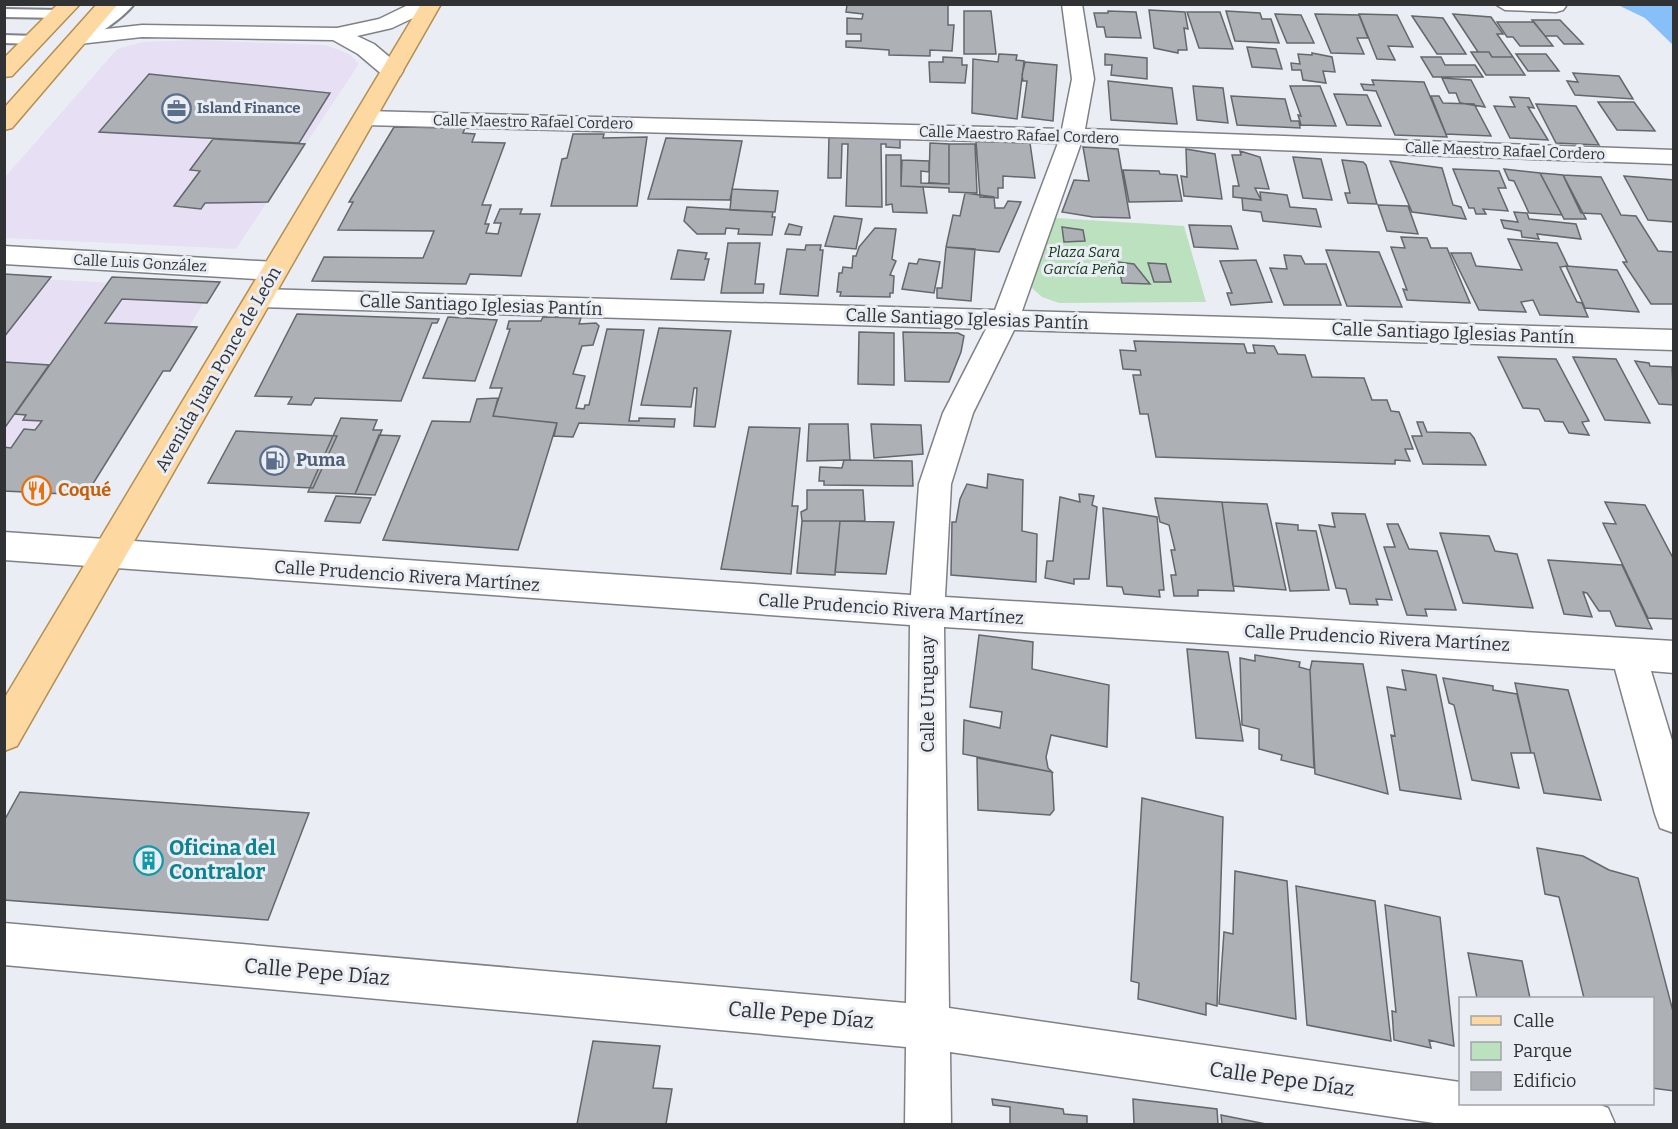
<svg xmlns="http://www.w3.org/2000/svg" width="1678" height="1129" font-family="Bitter,serif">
	<rect width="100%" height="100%" fill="#eaeef4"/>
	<!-- commercial -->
	<path fill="#e7e0f5" d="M194,40L326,45L349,54L359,64L236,249L5,238V177L117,49L142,42Z
		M4,277L213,288L86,491L5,484Z"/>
	<!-- green -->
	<path fill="#bce1be" d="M1056,218L1184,226L1206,302L1059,303L1042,297L1032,288L1034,276Z"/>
	<!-- water -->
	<path fill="#87bff8" d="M1618,5H1673V45L1645,18Z"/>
	<!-- building -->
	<path fill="#adb1b6" stroke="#64676c" stroke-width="1.5" d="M948,4V25H954L952,51L930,50V56L889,55V50L846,47V41H861V34H847V18L862,19L863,14L846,12L847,5Z
		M1149,10L1185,12L1188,29L1184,28L1187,50H1178V53L1154,48Z
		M964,11H991L996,54H964Z
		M1108,11L1136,12L1141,38L1106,37L1104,27H1097L1094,13H1108Z
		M1226,11L1260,13L1262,19H1271L1279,43L1235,41Z
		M1187,12H1220L1233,49L1199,48Z
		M1275,14L1301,15L1314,43H1287Z
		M1315,14L1359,15L1368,38H1357L1364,54L1331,53Z
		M1359,14L1397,15L1413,47L1388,46L1395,60L1377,59Z
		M1453,14L1491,17L1503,34H1497L1513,57H1492L1489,52H1478Z
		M1412,16L1443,18L1466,54H1437Z
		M1532,20H1560L1583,44H1564L1557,36H1545Z
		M1497,22H1534L1553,46H1520L1513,37H1507Z
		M1247,47L1276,49L1282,69L1252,67Z
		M1471,52H1489L1492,57H1513L1525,75H1486Z
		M1312,53L1332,57L1335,72L1323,71L1326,83L1303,80L1301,70H1292L1291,63L1300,64L1298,54L1312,55Z
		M999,54L1017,55L1016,60L1024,61L1017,119L972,113L973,59L998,62Z
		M1105,54L1147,58V79L1111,75L1112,65H1105Z
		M1516,54H1546L1559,71H1528Z
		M943,57L962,58V65H967L965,83L930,82L929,62H943Z
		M1421,57H1441L1445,65H1475L1483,77H1433Z
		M1025,62L1057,65L1053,121L1022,117L1027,81H1023L1022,75Z
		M1573,73L1619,76L1633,99L1575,95L1567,81L1578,82Z
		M149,74L330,93L299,143L99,132Z
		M1442,78L1471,80L1485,107L1460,103L1456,93H1449Z
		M1372,80L1424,82L1447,137L1395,135L1376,91L1364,90L1361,84L1374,85Z
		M1108,81L1172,88L1177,124L1111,120Z
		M1193,86L1223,88L1228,123L1197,120Z
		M1290,86H1320L1336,126L1301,125L1298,115L1301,116Z
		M1334,94L1367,95L1381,126L1347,125Z
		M1231,96L1285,99L1291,121H1299L1300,128L1237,125Z
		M1431,96H1439L1443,103L1474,104L1491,136L1446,134Z
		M1510,97L1529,98L1534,108L1528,107L1548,140L1510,138L1494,106L1515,107Z
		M1598,102H1634L1655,131L1617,130Z
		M1536,104L1576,106L1599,145L1556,143Z
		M394,127L465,128L463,133L475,134L472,142L505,143L482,205H491L485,224H489L486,233L498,234L501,223H494L500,209H522L520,214H540L521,276L470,274L466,284L312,281L324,257L423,258L434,231L338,230L353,202H349Z
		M573,134H604L603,138L647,137L637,206H551L562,159L567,158Z
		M829,136H900V148L886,147V144H881L882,207L846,206L848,144H842L841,178H828Z
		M666,138L742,141L730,200L648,199Z
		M213,139L305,144L268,202L205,203L201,209L174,206L200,171L190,170Z
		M976,141L1030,143L1035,178L1003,176V188H998V198L980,197Z
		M930,143L949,144V184L929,183Z
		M949,144H975L977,193L949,192V188L901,186L902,160L929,161V172L921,171V183L949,184Z
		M1083,147L1118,149L1130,218L1093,217L1062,212L1074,180L1089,181Z
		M1186,149L1215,154L1222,199L1184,196L1181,176L1187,177Z
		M1240,151L1260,157L1269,189L1255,188L1261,200L1233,197V186H1239L1232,155H1241Z
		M886,155H901V186L923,187L927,213L893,212L892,204L886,205Z
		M1293,157L1321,159L1332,200L1303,198Z
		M1342,160L1363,162L1366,165L1377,204L1348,203L1345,193H1350Z
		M1390,161L1442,168L1453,205L1461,207L1466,219L1412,212Z
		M1453,169L1499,171L1506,188H1498L1508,211L1483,209L1486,214H1476L1474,208H1469Z
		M1504,169L1540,173L1562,215L1529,213L1514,181L1509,180Z
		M1123,170L1159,171L1160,174L1177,175L1182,201L1129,202Z
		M1540,173L1563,175L1586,219H1564Z
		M1563,175L1601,177L1621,215L1636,216L1658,251L1673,252L1674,304H1651L1623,262H1627L1601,214L1581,213Z
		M1624,176L1674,180V222L1648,220Z
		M732,189L778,191L775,212L730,210Z
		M1260,192L1287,195L1290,207L1316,209L1321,227L1263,221L1261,212L1243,210L1242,198L1261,200Z
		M965,193L994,197L995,208H1004L1008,201L1021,202L999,252L946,247L953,215L960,216Z
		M1378,205L1408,206L1418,234L1387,231Z
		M687,207L773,212L772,217H775L772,235L738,234L739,229L726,228L725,234H697L684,221Z
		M1514,212L1527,213L1529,219L1576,224L1581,239L1537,234L1539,239L1522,237L1521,231L1504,228L1501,220L1518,222Z
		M834,216L862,219L856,249L825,246Z
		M789,224L802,227L800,235L785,234Z
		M1189,225L1231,226L1238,249L1194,247Z
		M1062,227L1083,230L1085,241L1064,242Z
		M875,228L896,229L892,259L896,261L890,275L894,276L893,293H890V297L840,296L841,292H837L839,273H842L843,267L852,268L853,256H856L859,247Z
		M1401,237L1427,238L1431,248H1447L1470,303L1407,300L1403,289L1407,290L1391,247L1405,248Z
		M1508,239L1557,243L1568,266L1560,267L1577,302L1582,303L1588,317L1540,315L1533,300L1521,302L1526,312L1479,310L1451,253H1471L1476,266L1522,270Z
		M728,243H760L755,284H764L763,293H721Z
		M806,245H821L820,250H823L818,296L780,294L787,249L805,250Z
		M946,247L975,249L971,301L937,298V288H942Z
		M678,250L707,253L705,259H709L704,280L671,279Z
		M1326,250L1379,252L1402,307L1347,306Z
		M1284,255L1301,256L1305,264H1326L1341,305H1284L1270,268L1287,269Z
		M919,259L940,262L934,293L902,289L909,263L917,264Z
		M1256,260L1272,302L1231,305L1227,293H1232L1220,261Z
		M1118,262L1134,264L1150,284L1122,283Z
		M1148,263L1166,264L1171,282H1154Z
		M1566,266L1617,270L1639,312L1585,308Z
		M4,274L51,277L4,337Z
		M112,277L220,282L207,303L122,299L105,323L197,327L170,371H163L86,495L4,491V447L11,448L24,429L35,430L42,421L23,420L26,415L15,414Z
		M297,314L439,319L437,323H432L401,401L315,398L311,405L288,404L292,397L255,396Z
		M448,317L497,320L475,381L423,378Z
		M543,317L581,318L579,324L596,323L599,326L593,345L582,346L573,374L585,376L576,408L584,409L585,405H589L607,329L644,330L629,421H639V418L675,419L674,427L579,423L573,437L554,436L557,423L493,416L502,388H490L510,329H507L509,321H541Z
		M659,328L731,331L715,427L694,426L697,388H694L691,407L641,405Z
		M859,332L894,333V385L858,384Z
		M903,332L958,333L964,336L961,352L949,382L905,381Z
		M1134,341L1244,344L1247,353H1255L1253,345L1274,346L1278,354L1305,355L1312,377L1364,378L1372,400H1387L1391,411L1399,412L1413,449H1405L1410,461L1395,460V464L1156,457L1148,414H1140L1133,375H1141L1140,370L1123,369L1120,350L1136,351Z
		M1498,357L1556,359L1589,421L1582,422L1589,435L1569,433L1563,422L1545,421L1539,409L1523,408Z
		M1573,357L1616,359L1650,423L1605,420Z
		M1635,361L1649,363L1650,366L1672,367L1674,405L1659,404Z
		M4,362L49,365L4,429Z
		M498,398L493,416L557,423L518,550L383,540L432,421L470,422L477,399Z
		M341,418L377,420L373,430H382L355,494L308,492Z
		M1417,422H1423L1427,432L1470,433L1474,438L1486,465L1423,464L1412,436H1422Z
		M809,424H848L850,460L807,461Z
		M871,424L921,425L923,454L874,458Z
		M749,427L800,428L792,506H798L791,574L721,569Z
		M236,431L337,436L313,488L208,483Z
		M379,435L400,436L375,495L355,494Z
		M844,460L912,461L913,486L824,485V481H819L820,467L842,468Z
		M988,474L1023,480L1022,531L1037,534L1036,582L951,575L952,522H956L960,499L967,484L987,488Z
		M807,490H863L865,521H802L801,512L807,509Z
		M1079,494L1094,496L1092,505L1097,507L1089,579H1074V584L1045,578L1047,561H1053L1060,497L1080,502Z
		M336,496L371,498L360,523L325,521Z
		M1155,498L1222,502L1234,591L1198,590V596H1174L1171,575H1176L1171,550H1175L1169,525L1160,522Z
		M1222,502L1267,504L1286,590L1233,586Z
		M1605,502L1645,505L1674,560V619L1648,618L1603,523L1616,524Z
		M1103,508L1157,517L1164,590H1159L1160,597L1124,594L1122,587L1107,586Z
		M1332,513L1365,514L1392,600L1376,599L1378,605L1350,604L1346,589L1336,588L1319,525L1335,527Z
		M802,521H840L835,575L797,573Z
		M840,521L894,522L886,574L835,572Z
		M1276,523L1298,525V530L1316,531L1329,590L1290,591Z
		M1387,524H1398L1409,549L1437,551L1456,610L1425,609L1427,616L1407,615L1384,547H1395Z
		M1440,533L1489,536L1495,551L1517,554L1533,608L1463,603Z
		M1548,560L1622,565L1652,629L1616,626L1610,611H1599L1587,593L1583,592L1592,617L1564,614Z
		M979,635L1033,642L1032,669L1109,685L1107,747L1051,735L1046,757L1048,768L1052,772L963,754L964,720L1000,728L1002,712L970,707Z
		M1187,649L1228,652L1243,741L1196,738Z
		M1255,655L1300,662L1299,667L1310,670L1314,768L1281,760L1282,755L1259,749V729L1242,725L1240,658L1255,661Z
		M1312,661L1363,664L1388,794L1315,774L1310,670Z
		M1402,670L1436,675L1461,799L1400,790L1391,735L1395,736L1387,687L1406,690Z
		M1443,678L1493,686V690L1517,694L1531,753H1511L1519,788L1472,780L1454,705L1449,703Z
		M1515,683L1568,690L1601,800L1544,793L1534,753H1531Z
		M977,758L1052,772L1054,810L1050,815L978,810Z
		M20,792L309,813L268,920L4,900V821Z
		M1142,798L1223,817L1217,1006L1206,1003V1015L1138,999L1139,983L1131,981Z
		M1537,848L1583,856L1609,870L1638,878L1674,1015V1091L1652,1088V998H1584L1559,897L1545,894Z
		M1235,871L1287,881L1296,1019L1219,1004L1224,932L1233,934Z
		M1296,886L1375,901L1391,1041L1307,1025Z
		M1385,905L1440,917L1454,1046L1429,1040L1431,1048L1394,1040L1392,1011L1396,1012Z
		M1468,953L1522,961L1530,998H1477Z
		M593,1041L660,1046L653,1088L672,1089L666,1124H577Z
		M992,1099L1063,1109L1064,1114L1087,1116V1124H1010V1107L993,1105Z
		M1133,1099L1217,1109L1218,1124H1134Z
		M1221,1115L1266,1124H1222Z"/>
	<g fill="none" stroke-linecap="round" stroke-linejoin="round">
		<defs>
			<path id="service" d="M119,4H134C125,16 88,45 74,41L72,38L74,35Z
				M4,9L61,10L68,14L61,18L4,17Z
				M4,35L35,36L42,40L35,44L4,43Z"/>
			<path id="minor" d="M410,4H437L434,8L392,28L357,36L374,44L400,66L403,71L400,76H384L358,54L333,40L142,37L79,44L72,42L68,38L72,34L79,32L142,25L337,28L379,19Z
				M1062,4H1082L1094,79L1085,129L1674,150V164L1081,143L1022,311L1674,330V350L1014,330L973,413L951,484L945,597L1674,641V673L1651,671L1674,747V833L1660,828L1655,814L1615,669L944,627L949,1008L1460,1082V1104H1598L1608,1108L1615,1124H1441L950,1052L951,1124H905L906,1047L4,965V923L906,1003L910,625L4,560V532L911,595L919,484L943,413L986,329L260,307L250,305L247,298L250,291L260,289L995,310L1058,143L365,125L357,123L354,118L357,113L365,111L1062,129L1072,79Z
				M1495,4H1565L1566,6L1563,10L1556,12L1505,10Z
				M4,246L275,262L284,265L288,271L284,277L275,280L4,264Z"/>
			<path id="primary" d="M58,4H80L12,76L4,77V58Z
				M97,4H118L12,128L4,130V108Z
				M421,4H441L17,746L4,751V699Z"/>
		</defs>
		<!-- service casing -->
		<use href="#service" stroke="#7e8186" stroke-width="4"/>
		<!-- minor casing -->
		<use href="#minor" stroke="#7e8186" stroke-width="3"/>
		<!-- primary casing -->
		<use href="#primary" stroke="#b48e53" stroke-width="3"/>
		<!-- service -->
		<use href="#service" fill="#fff" fill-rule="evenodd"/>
		<!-- minor -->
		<use href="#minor" fill="#fff" fill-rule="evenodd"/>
		<!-- primary -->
		<use href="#primary" fill="#fdd9a1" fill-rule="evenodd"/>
	</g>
	<!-- icons -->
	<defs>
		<symbol id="office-ring" viewBox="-11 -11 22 22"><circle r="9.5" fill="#eaeef4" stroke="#5c6f8a" stroke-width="1.5"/><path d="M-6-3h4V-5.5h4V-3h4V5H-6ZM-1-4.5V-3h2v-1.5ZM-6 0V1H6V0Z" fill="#5c6f8a"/></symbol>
		<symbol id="fuel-ring" viewBox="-11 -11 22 22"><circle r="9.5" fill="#eaeef4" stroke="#5c6f8a" stroke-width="1.5"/><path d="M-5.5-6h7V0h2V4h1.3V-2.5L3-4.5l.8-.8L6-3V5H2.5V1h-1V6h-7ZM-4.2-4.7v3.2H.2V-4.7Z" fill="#5c6f8a"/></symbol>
		<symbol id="restaurant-ring" viewBox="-11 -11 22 22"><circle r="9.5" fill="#eaeef4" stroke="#e8710a" stroke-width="1.5"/><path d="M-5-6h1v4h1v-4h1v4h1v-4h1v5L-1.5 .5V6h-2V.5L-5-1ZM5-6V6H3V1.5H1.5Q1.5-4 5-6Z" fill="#e8710a"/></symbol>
		<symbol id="building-ring" viewBox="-11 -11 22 22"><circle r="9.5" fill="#eaeef4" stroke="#0f9aa8" stroke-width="1.5"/><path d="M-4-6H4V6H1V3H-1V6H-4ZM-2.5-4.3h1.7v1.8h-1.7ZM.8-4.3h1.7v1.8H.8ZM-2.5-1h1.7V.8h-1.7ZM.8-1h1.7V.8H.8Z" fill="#0f9aa8"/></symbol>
	</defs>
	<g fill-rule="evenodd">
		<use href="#office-ring" x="160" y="92" width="33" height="33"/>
		<use href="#fuel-ring" x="258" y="444" width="33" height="33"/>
		<use href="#restaurant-ring" x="20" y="474" width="33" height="33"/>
		<use href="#building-ring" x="132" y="844" width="33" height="33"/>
	</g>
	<g text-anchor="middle" stroke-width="6" stroke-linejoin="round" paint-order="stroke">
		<!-- far-service labels -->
		<g font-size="15" font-weight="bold" fill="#4e5e75" stroke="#eaeef4" text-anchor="start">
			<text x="197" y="113">Island Finance</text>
		</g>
		<!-- far-street labels -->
		<g font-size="15" fill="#313234" stroke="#eaeef4">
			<text transform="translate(533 122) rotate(1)" y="5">Calle Maestro Rafael Cordero</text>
			<text transform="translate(1019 135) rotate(2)" y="5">Calle Maestro Rafael Cordero</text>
			<text transform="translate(1505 151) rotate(2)" y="5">Calle Maestro Rafael Cordero</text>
			<text transform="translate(140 263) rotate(3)" y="5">Calle Luis González</text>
		</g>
		<!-- far-park labels -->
		<g font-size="15" font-style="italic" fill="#0c3814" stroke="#eaeef4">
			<text x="1084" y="257">Plaza Sara<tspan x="1084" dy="17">García Peña</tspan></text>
		</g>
		<!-- street labels -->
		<g font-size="18" fill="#313234" stroke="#eaeef4">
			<text transform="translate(481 305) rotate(2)" y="6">Calle Santiago Iglesias Pantín</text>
			<text transform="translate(967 319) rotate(2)" y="6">Calle Santiago Iglesias Pantín</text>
			<text transform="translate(1453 333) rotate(2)" y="6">Calle Santiago Iglesias Pantín</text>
			<text transform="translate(218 369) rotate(-60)" y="6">Avenida Juan Ponce de León</text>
			<text transform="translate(407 576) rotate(4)" y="6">Calle Prudencio Rivera Martínez</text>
			<text transform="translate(891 609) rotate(4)" y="6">Calle Prudencio Rivera Martínez</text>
			<text transform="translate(1377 638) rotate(3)" y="6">Calle Prudencio Rivera Martínez</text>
			<text transform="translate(928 694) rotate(-90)" y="6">Calle Uruguay</text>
		</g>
		<!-- service labels -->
		<g font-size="18" font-weight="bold" fill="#4e5e75" stroke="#eaeef4" text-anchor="start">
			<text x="296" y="466">Puma</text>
		</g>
		<!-- food labels -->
		<g font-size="18" font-weight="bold" fill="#c56008" stroke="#eaeef4" text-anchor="start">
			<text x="58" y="496">Coqué</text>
		</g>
		<!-- near-culture labels -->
		<g font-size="21" font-weight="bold" fill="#0d838f" stroke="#eaeef4" text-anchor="start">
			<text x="169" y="855">Oficina del<tspan x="169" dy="24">Contralor</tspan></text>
		</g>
		<!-- near-street labels -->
		<g font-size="21" fill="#313234" stroke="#eaeef4">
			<text transform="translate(317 972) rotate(5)" y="7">Calle Pepe Díaz</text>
			<text transform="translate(801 1015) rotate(5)" y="7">Calle Pepe Díaz</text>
			<text transform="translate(1282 1079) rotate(8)" y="7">Calle Pepe Díaz</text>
		</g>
	</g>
	<!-- border -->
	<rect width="1678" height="1129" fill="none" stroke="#313234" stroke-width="12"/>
	<!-- legend -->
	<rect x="1459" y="997" width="195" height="108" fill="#eaeef4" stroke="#a0a3a7" stroke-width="1.5"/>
	<rect x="1471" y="1016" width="30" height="9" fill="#fdd9a1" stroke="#a0a3a7" stroke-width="1.5"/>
	<text x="1513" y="1027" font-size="18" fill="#313234">Calle</text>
	<rect x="1471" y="1042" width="30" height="18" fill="#bce1be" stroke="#a0a3a7" stroke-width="1.5"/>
	<text x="1513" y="1057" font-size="18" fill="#313234">Parque</text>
	<rect x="1471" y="1072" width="30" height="18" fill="#adb1b6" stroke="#a0a3a7" stroke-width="1.5"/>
	<text x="1513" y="1087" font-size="18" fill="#313234">Edificio</text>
</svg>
